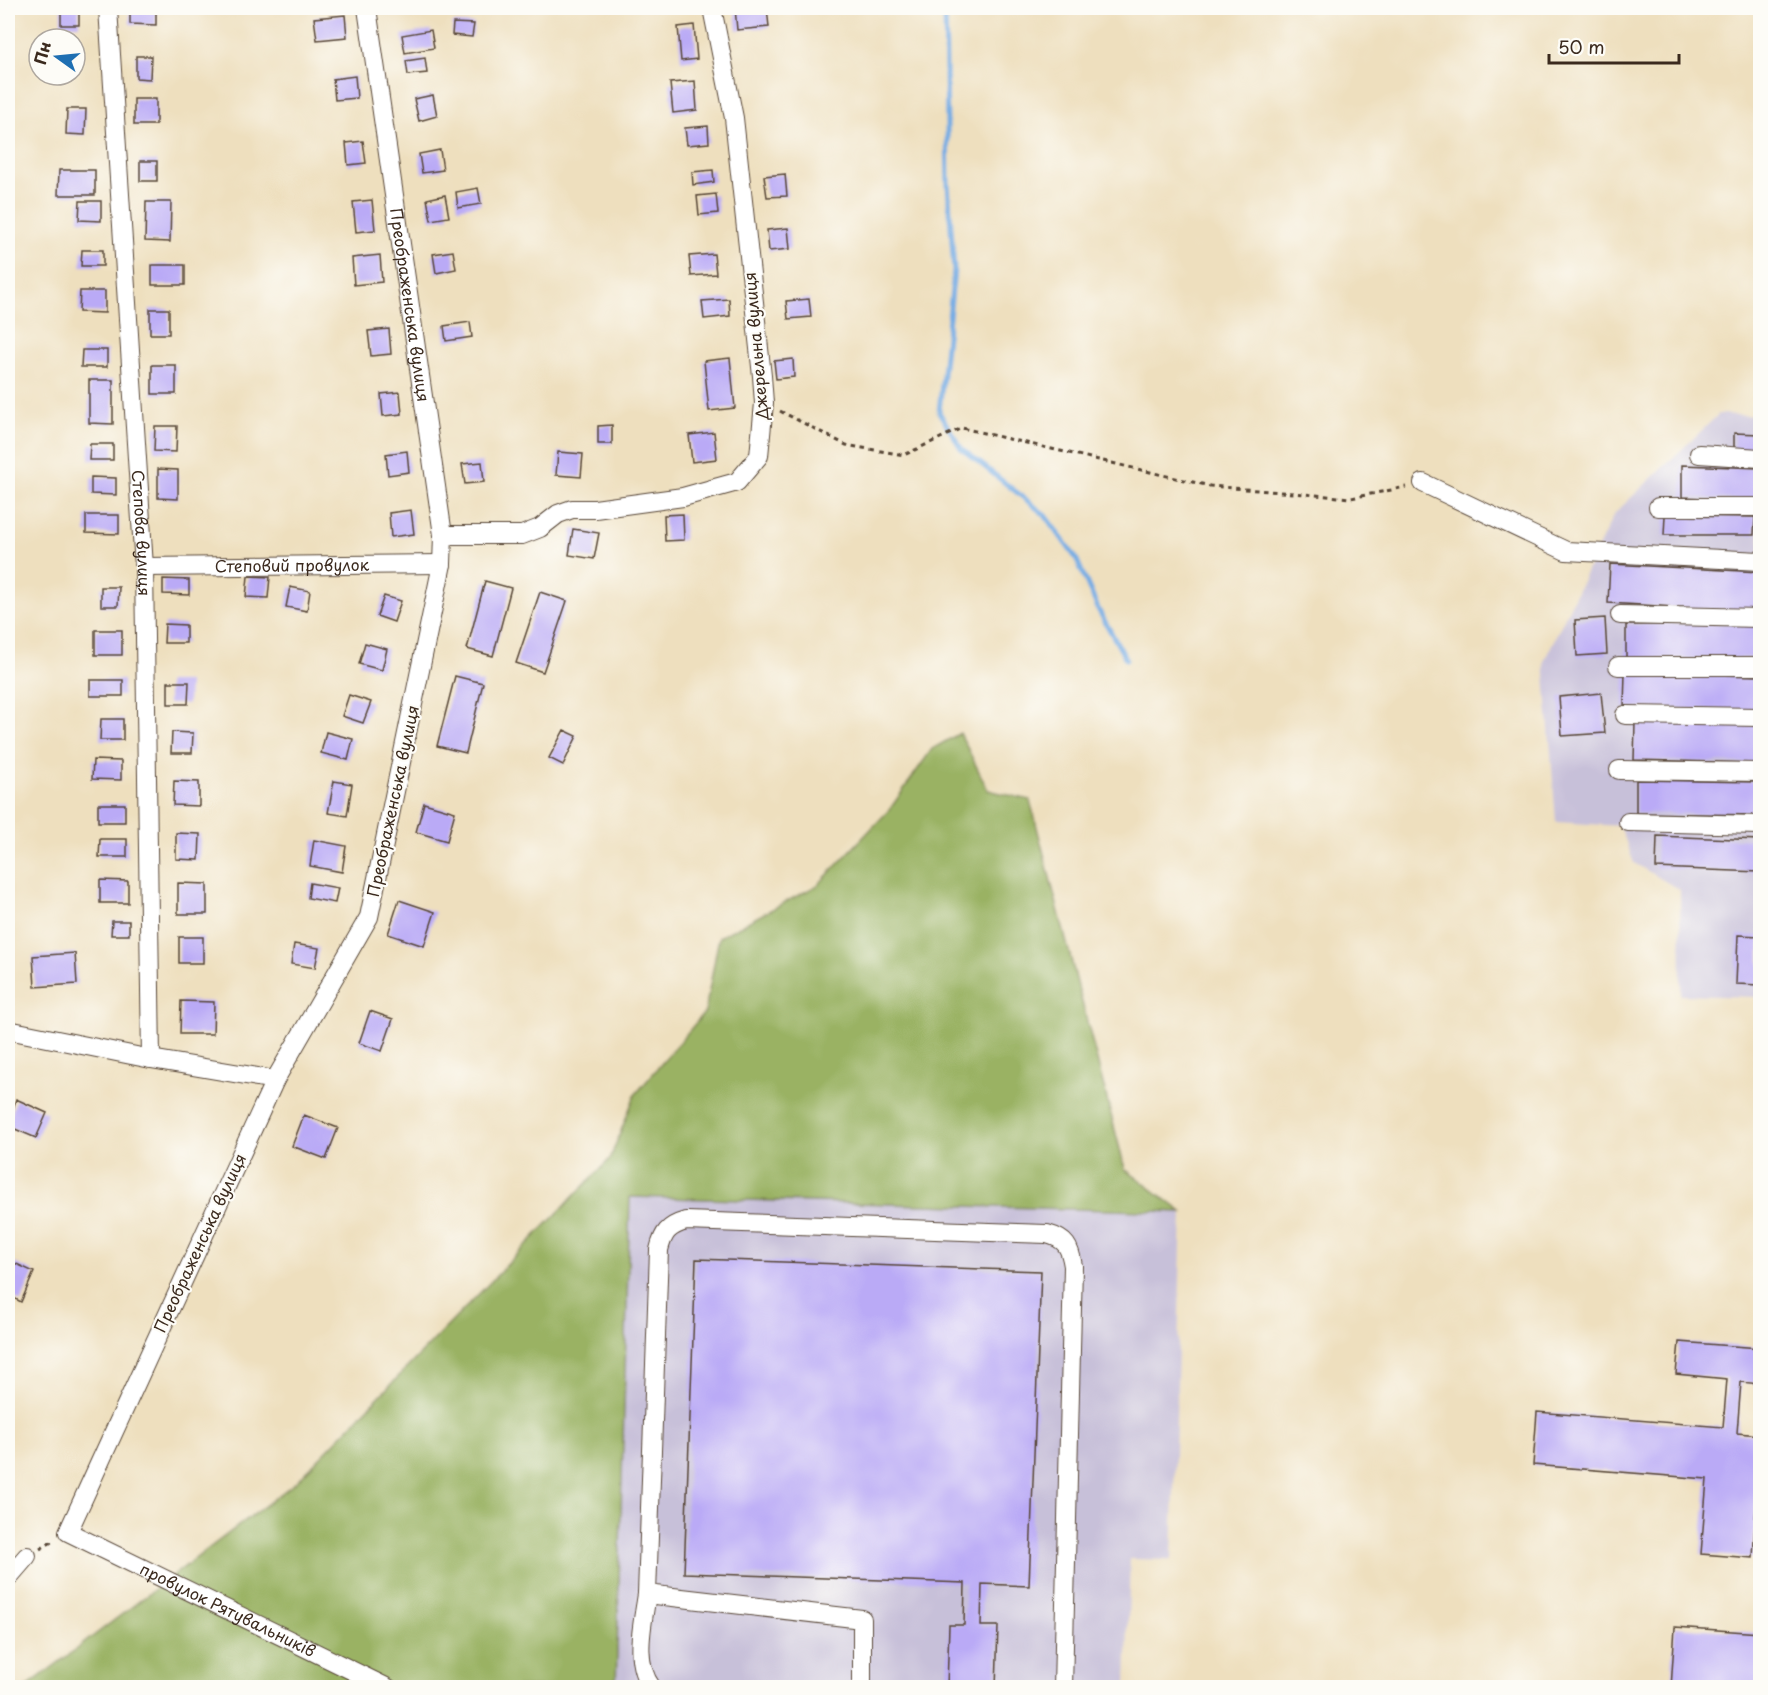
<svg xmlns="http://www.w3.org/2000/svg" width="1768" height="1695" font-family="'Playpen Sans',sans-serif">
	<rect width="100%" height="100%" fill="#fdfcf7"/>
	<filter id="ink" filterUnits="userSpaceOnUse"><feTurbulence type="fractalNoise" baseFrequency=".0167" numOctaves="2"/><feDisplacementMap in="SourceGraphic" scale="12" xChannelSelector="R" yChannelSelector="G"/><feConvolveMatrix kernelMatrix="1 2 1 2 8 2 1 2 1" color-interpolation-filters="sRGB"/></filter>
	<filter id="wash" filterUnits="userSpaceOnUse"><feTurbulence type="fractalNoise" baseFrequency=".008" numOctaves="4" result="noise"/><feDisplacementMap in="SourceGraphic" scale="24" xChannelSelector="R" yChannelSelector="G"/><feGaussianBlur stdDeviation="1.35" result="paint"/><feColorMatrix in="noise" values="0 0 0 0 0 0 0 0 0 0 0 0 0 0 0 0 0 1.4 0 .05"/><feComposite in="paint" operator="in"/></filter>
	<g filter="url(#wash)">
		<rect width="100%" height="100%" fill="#eedfbe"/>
		<!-- industrial -->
		<path fill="#c7c0d9" d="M1719,414L1760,416V997L1681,995L1680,890L1634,863L1620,826L1556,822L1544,661L1614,514Z
			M630,1197L1182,1212L1172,1560L1130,1559L1126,1687L616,1688Z"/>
		<!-- forest -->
		<path fill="#9ab263" stroke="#6a6e40" stroke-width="1.5" d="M960,733L988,790L1030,800L1125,1169L1182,1212L630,1197L616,1687L25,1688L296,1482L610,1159L635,1095L705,1012L719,937L818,885L890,809L932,749Z"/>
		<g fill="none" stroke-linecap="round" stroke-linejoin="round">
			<!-- stream -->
			<path stroke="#75ace4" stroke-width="5" d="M945,8L948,184L954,270L939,412L961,448L1044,514L1076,558L1099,611L1126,659"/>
		</g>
		<g id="blocks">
			<!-- building -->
			<path fill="#baaaf6" d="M61,8H79V25H61Z
				M130,8H156V25L130,24Z
				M735,8H767L769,27L737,30Z
				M345,15L347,37L317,40L314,18Z
				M453,23L474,24L472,37L452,35Z
				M694,25L697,59L681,61L678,27Z
				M431,30L434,48L405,53L402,35Z
				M136,56H151L150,79L136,78Z
				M425,58L427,73L408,75L406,61Z
				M355,76L357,98L335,100L333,79Z
				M695,81L697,110L673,113L670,83Z
				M433,95L437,116L419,121L414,99Z
				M134,99H156V125H134Z
				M67,109H86L85,135L66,134Z
				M708,126L709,143L687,145L685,128Z
				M363,141L366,163L348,165L346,143Z
				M440,150L443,170L422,173L419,154Z
				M140,161H157V181H140Z
				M59,170H95V195H58Z
				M713,170L714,182L693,185L692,172Z
				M785,174L787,196L767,197L764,176Z
				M478,188L481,204L458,208L456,192Z
				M716,194L718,213L699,215L697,196Z
				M445,195L449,217L431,220L427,199Z
				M372,200L375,230L356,232L353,202Z
				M80,201H101V221L79,220Z
				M146,202H171L170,242L145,241Z
				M788,228L790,249L769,251L767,230Z
				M82,250H103V266H81Z
				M453,251L456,269L436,273L433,254Z
				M714,254L716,274L691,276L689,256Z
				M380,255L382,282L354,285L352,258Z
				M152,265H185V285H152Z
				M80,291H105V313L79,312Z
				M729,299L730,316L704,319L702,301Z
				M809,299L811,317L788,319L786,301Z
				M150,309H169V334H150Z
				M470,322L472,337L446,341L444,326Z
				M389,329L391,354L371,356L368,331Z
				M82,350H107V367H81Z
				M730,358L735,408L709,411L704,361Z
				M793,359L794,377L776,379L774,361Z
				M152,365H176V394H152Z
				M89,380H113V424L89,423Z
				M400,392L402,414L383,416L381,394Z
				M612,425V444H598V426Z
				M155,426H177L176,452L154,451Z
				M714,432L717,459L692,462L689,435Z
				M1734,433L1760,434V449L1734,448Z
				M90,444H113V460H89Z
				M407,451L409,472L388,475L386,454Z
				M558,452L583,454L581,477L556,475Z
				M482,462L484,482L465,484L462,464Z
				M1682,465L1759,468L1758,500L1682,497Z
				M158,469L178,470V499L158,498Z
				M91,477L116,478V495L91,494Z
				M411,510L414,534L391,537L389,513Z
				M683,514L684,540L665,541L664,515Z
				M86,515H119V534L86,533Z
				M1665,516L1755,517L1754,535H1664Z
				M573,529L599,533L594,559L569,555Z
				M1610,564L1760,572V612L1608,603Z
				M248,576L270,577L268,598L246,597Z
				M163,579L189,580V595L163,594Z
				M485,581L511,588L493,656L467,649Z
				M101,587H119L118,606H101Z
				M290,587L310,591L307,611L286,607Z
				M540,592L567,601L543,672L516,663Z
				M384,596L401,601L394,622L377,616Z
				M1605,618L1607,654L1577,656L1575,620Z
				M165,624L186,625V643H164Z
				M1760,624V657L1626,658V625Z
				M95,630H122V655H95Z
				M365,643L387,649L382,670L359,664Z
				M1625,673L1760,676V710L1624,707Z
				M455,676L483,683L466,753L437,746Z
				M90,680H123V696H90Z
				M168,682H189L188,704H168Z
				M1601,693L1605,733L1562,736L1559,697Z
				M349,695L371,702L363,723L342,716Z
				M101,719H123V740H100Z
				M1635,722L1759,725L1758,763L1634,760Z
				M564,730L577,736L563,765L549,758Z
				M172,732L193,733L192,753H171Z
				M326,732L353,739L348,760L321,753Z
				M93,760L121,761V780L92,779Z
				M1636,780L1758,782L1757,815L1636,813Z
				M174,781L199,782V806L173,805Z
				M334,781L352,784L347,816L328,813Z
				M424,803L455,812L447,841L416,832Z
				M98,804H125V822H98Z
				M176,833L200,834L199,860L176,859Z
				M1657,836L1760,840V872L1656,868Z
				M100,839H127V857H99Z
				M314,840L346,846L342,872L310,866Z
				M100,880L128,881V903H100Z
				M178,883L207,884V914H178Z
				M310,883L338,888L335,903L308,898Z
				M399,900L435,912L424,946L388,934Z
				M112,921H129V935H111Z
				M1738,935L1760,936V985L1736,984Z
				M179,937H203V963H179Z
				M294,944L319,948L315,968L291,964Z
				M75,953L77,984L35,987L33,956Z
				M181,1001L214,1002L213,1034H180Z
				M370,1011L393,1019L382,1051L359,1043Z
				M16,1099L47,1113L36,1138L8,1126Z
				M304,1115L338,1128L326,1159L292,1146Z
				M696,1259L1041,1271L1029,1586L982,1584L981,1626H998L996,1688H947L949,1625H964L965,1583L684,1573Z
				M8,1260L34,1272L21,1302L8,1295Z
				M1679,1342L1760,1348V1384L1741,1382L1737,1433L1760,1435L1753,1558L1701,1554L1707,1479L1533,1465L1537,1412L1723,1427L1727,1379L1676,1374Z
				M1675,1627L1760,1633V1688H1671Z"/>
		</g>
	</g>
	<g filter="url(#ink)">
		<use href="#blocks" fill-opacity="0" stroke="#564536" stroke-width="1.5"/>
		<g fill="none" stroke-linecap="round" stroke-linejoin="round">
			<defs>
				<g id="minor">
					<path id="s1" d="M108,8L144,567L151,1059"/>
					<path id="s2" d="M367,8L443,535L442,564L369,917L275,1080L68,1532L388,1688"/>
					<path d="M1699,454L1760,458"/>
					<path d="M1423,483L1566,551L1760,561"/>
					<path d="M1658,507H1760"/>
					<path d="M443,535H522L540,528L558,514L572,509H595L683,497L737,482L759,456L764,403L762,376L734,118L712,8"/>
					<path id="s3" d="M144,567L442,564"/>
					<path d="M1620,615L1760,618"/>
					<path d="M1618,666H1760"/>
					<path d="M1625,715L1760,717"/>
					<path d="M1619,770L1760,772"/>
					<path d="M1628,822L1760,825"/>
					<path d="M8,1030L151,1059L275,1080"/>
					<path d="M8,1578L27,1556"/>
					<path d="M647,1594C643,1623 632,1662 652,1688"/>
					<path d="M862,1688V1619L647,1594L659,1250C663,1233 668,1226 686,1221L1047,1234C1066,1239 1070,1247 1073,1266L1063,1688"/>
				</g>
			</defs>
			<!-- minor casing -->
			<use href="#minor" stroke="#564536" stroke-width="20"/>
			<!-- path -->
			<path stroke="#564536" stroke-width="3" stroke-dasharray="4.5 4.5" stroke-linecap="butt" d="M780,411L846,445L904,455L962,428L1210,486L1351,498L1406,487
				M40,1549L55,1540
				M8,1602L11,1594"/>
			<!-- minor -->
			<use href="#minor" stroke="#fff" stroke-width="18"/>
		</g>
	</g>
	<g text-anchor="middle" stroke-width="4.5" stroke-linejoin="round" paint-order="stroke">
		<!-- street labels -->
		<g font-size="16" fill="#3b2a1e" stroke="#fdfcf7">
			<text dy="6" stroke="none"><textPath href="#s2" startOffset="300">Преображенська вулиця</textPath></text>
			<text transform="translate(756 346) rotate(-95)" y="6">Джерельна вулиця</text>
			<text dy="6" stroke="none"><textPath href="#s1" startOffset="526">Степова вулиця</textPath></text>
			<text dy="6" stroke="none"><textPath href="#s3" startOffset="148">Степовий провулок</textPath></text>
			<text transform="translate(393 801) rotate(-78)" y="6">Преображенська вулиця</text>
			<text transform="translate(200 1243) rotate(-65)" y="6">Преображенська вулиця</text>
			<text dy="6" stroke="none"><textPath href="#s2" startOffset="1785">провулок Рятувальників</textPath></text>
		</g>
	</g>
	<!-- margin -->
	<rect width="1768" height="1695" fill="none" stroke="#fdfcf7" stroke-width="30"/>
	<!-- north arrow -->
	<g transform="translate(57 57) rotate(285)"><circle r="28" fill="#fdfcf7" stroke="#afa8a0" stroke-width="1.5"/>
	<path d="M0-4.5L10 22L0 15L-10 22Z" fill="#1f6fb2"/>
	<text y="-9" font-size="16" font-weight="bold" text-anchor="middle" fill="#3b2a1e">Пн</text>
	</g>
	<!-- scale -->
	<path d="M1549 54v9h130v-9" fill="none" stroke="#3b2a1e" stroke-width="3"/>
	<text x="1558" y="54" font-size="18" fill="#3b2a1e" stroke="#fdfcf7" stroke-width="4.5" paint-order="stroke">50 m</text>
</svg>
